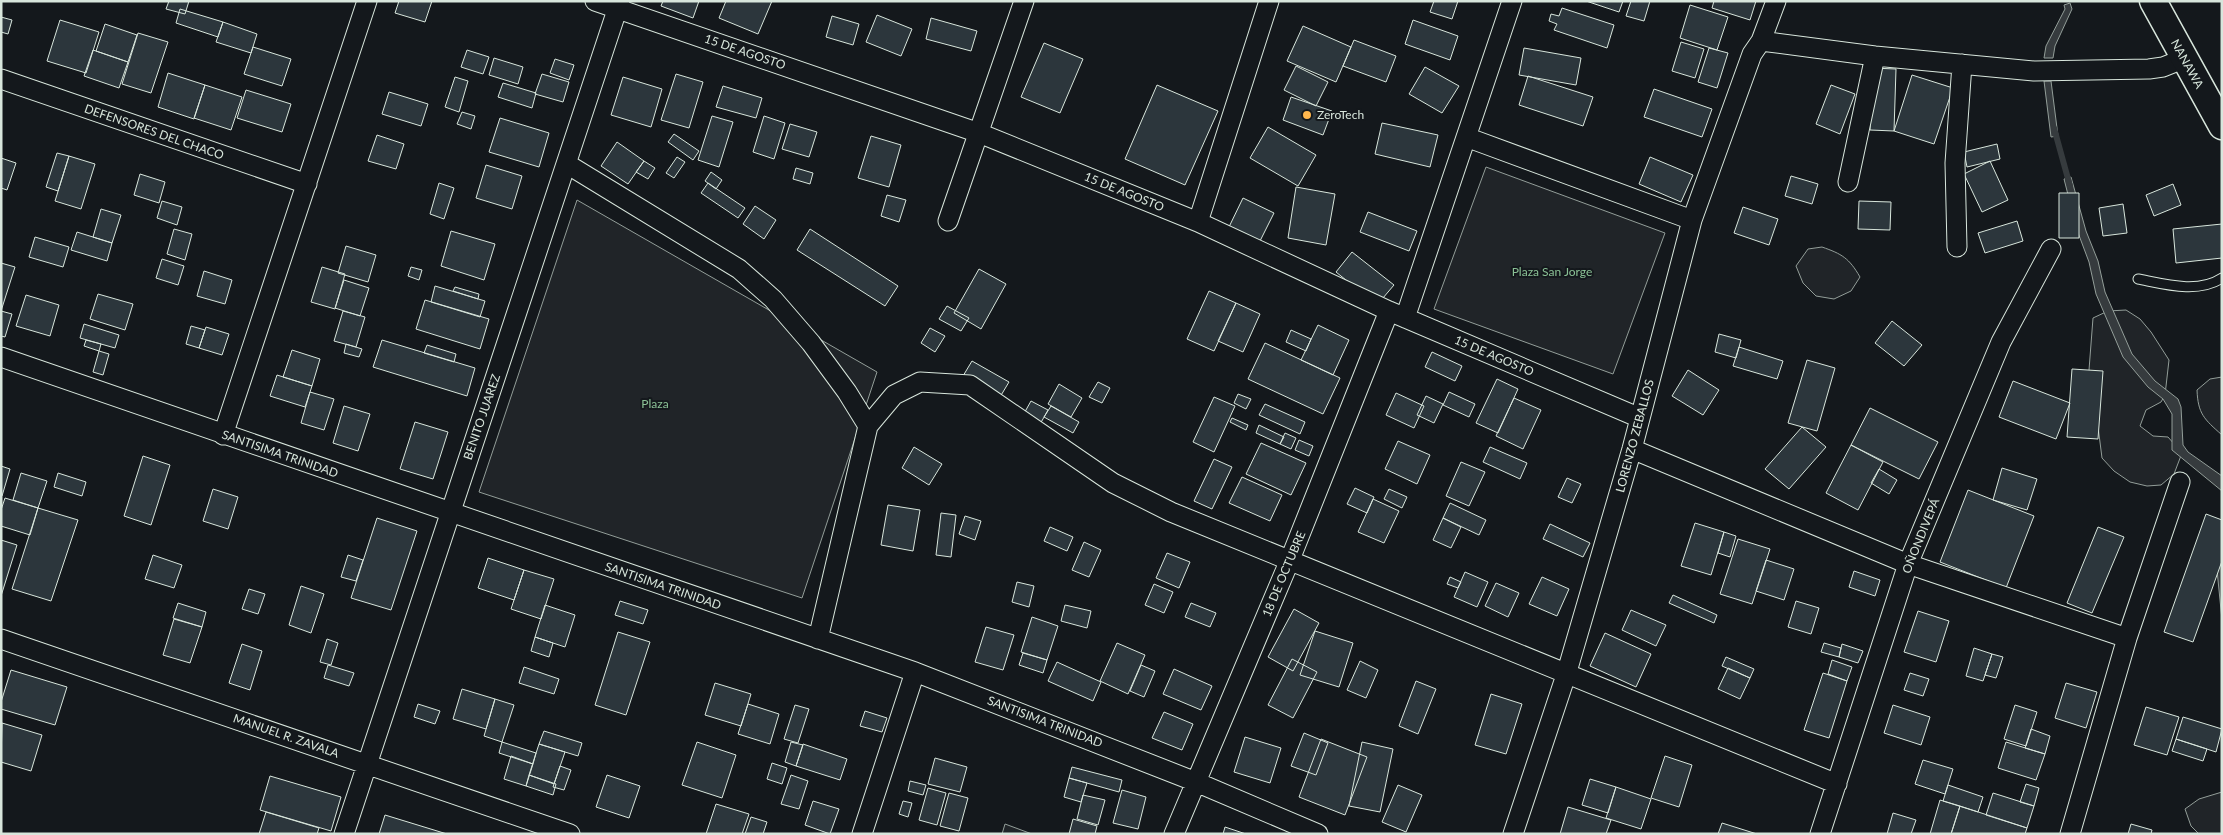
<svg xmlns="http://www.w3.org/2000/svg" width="2223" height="835" font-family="Lato,sans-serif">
	<rect width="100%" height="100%" fill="#14181c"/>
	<!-- green -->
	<path fill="#202428" stroke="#939e99" d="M1486,167L1665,233L1613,374L1434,309Z
		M577,200L877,372L802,598L479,492Z
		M1822,247C1842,254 1849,258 1860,277L1851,291L1834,299L1816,296L1803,283L1796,266L1808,249Z
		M2126,310L2140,319L2151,332L2169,360L2165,395L2161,402L2146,410L2140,426L2153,436L2168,437L2182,453L2174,474L2161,485L2147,486L2130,482L2114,471L2102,458L2093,387L2089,370L2093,318L2108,311Z
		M2222,377V435C2204,419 2198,414 2197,390L2210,379Z
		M2222,792V834H2199L2191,826L2185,809L2199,799Z
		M1005,824L1032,834H1002Z"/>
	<!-- water -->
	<path fill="#363b3e" stroke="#939e99" d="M2070,3L2072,9L2055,46L2053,58H2044L2046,46L2065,9L2064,5Z
		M2044,81H2051L2058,136L2051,137Z
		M2071,177L2086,231L2098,261L2105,292L2132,354L2155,381L2178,399L2181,407L2183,445L2188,452L2222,476V491L2172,450V414L2163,399L2148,387L2123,357L2096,294L2089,262L2077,230L2064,179Z
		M2222,555V620L2217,570Z"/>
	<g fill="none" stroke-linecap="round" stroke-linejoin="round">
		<!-- stream -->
		<path stroke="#363b3e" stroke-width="6" d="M2054,128L2070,186"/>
	</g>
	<!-- building -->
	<path fill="#2c363c" stroke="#d8e6dc" d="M169,1H189L185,14L166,9Z
		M399,1H432L425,22L395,13Z
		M663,1H699L693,18L661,6Z
		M726,1H772L758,34L719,18Z
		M1434,1H1458L1452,19L1430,12Z
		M1586,1H1623L1619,12Z
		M1631,1H1650L1644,21L1626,16Z
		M1714,1H1756L1750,20L1712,8Z
		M1690,5L1728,17L1717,50L1680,38Z
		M1562,8L1614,25L1607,48L1554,30L1557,24L1549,21L1551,14L1559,16Z
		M180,9L223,22L218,37L176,23Z
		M877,15L912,29L901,56L866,42Z
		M832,16L859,24L853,45L826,37Z
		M1,17L12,20L8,34L1,32Z
		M931,18L977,31L971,51L926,39Z
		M60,20L99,32L86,73L47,61Z
		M1413,20L1458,36L1450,60L1405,44Z
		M223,22L257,34L251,53L216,42Z
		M105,24L137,35L128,62L96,51Z
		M1303,26L1351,47L1336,82L1287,61Z
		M138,33L168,42L151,93L122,84Z
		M1354,40L1396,56L1386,82L1343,66Z
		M1681,42L1704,49L1695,78L1672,71Z
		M1044,43L1083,59L1060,113L1021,97Z
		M253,47L291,59L282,86L244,74Z
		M1524,48L1581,58L1576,85L1519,75Z
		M1709,48L1728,53L1717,88L1698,82Z
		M93,50L128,62L119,88L84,76Z
		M467,50L489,57L483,74L461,67Z
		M494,58L523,67L518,84L489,75Z
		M555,59L574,65L569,80L550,73Z
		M1296,66L1328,82L1316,106L1284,90Z
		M1425,67L1459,86L1442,113L1409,94Z
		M1872,68L1896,69L1894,131L1870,130Z
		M168,73L205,85L194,119L158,107Z
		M542,74L569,82L563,102L535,94Z
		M676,74L703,82L689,128L661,120Z
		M1912,75L1953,88L1934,144L1894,131Z
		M1528,76L1593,97L1583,126L1519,105Z
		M455,77L468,81L459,112L445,107Z
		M623,77L662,89L651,127L611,115Z
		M503,83L536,93L532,108L498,97Z
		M205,85L242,97L231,130L194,118Z
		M1157,85L1218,111L1185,185L1125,159Z
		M1831,85L1855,94L1840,134L1816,124Z
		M723,86L762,98L756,118L716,107Z
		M1654,89L1712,109L1702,137L1644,117Z
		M246,90L291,104L282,132L237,118Z
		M389,92L428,104L421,126L382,114Z
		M1291,97L1332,111L1323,135L1283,120Z
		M462,112L475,116L471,129L457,124Z
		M712,116L733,122L719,167L698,160Z
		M764,116L785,123L774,159L753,152Z
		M500,118L549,133L539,167L489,152Z
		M1382,123L1438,135L1430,167L1375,154Z
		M790,124L817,132L809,157L782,149Z
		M1268,127L1316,155L1298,186L1250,158Z
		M674,134L699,151L693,160L668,142Z
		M377,135L404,144L396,169L368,161Z
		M871,136L901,145L889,187L858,178Z
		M617,142L644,161L628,184L601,166Z
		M1997,144L2000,159L1967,167L1964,152Z
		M57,153L69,156L58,191L46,187Z
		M69,156L95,164L81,209L55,201Z
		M677,157L685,162L674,178L666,173Z
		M1650,157L1693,175L1681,202L1639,184Z
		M1,158L16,163L7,190L1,188Z
		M644,161L655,168L648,179L636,172Z
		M1990,161L2008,200L1982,212L1964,174Z
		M486,165L522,176L512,209L476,198Z
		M796,168L813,173L810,184L793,179Z
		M711,172L722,180L716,189L705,181Z
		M140,174L165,182L159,203L134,195Z
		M1791,176L1818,184L1812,204L1785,196Z
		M439,183L454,188L444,219L430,214Z
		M708,183L745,208L738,218L701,193Z
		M2173,184L2181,205L2154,216L2146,195Z
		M1296,187L1335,194L1326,245L1288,238Z
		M2059,193H2079V238H2059Z
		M887,195L906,200L899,222L881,216Z
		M1243,198L1274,213L1259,243L1228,229Z
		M162,201L182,207L177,225L157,218Z
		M1859,201L1891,202L1890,230L1858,229Z
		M2123,204L2127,233L2103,236L2099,208Z
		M755,206L776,220L764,239L743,224Z
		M1743,207L1778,219L1769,245L1734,233Z
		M101,209L121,215L112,243L93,237Z
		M1368,212L1417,231L1409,251L1360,232Z
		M2017,221L2023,241L1985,253L1978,233Z
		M2222,224V258L2176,263L2173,229Z
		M174,229L192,234L185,260L167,254Z
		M810,229L898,286L885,306L797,250Z
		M451,231L495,244L484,280L441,266Z
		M77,232L112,243L107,261L71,250Z
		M35,237L69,247L63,267L29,257Z
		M346,246L376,255L368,282L338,273Z
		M1352,252L1394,285L1377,305L1336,272Z
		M162,259L184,266L178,285L156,278Z
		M1,263L15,267L1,311Z
		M322,267L345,274L335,309L311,302Z
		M411,267L422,270L419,280L408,276Z
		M979,269L1006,284L981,329L954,313Z
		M204,271L232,280L225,304L197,296Z
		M344,280L369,288L360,316L335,308Z
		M435,286L485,301L480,317L431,302Z
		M455,287L479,294L478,299L453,291Z
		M1209,291L1236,303L1214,351L1187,339Z
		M98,294L133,304L125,330L90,319Z
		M26,295L59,305L50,336L16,326Z
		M425,300L489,319L480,349L416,329Z
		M1236,303L1260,314L1243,352L1218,341Z
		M947,306L969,318L961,331L939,319Z
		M1,311L12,314L5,337L1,336Z
		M343,311L365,317L356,347L334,341Z
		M1892,321L1922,345L1904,366L1875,343Z
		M84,324L119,335L115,348L80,338Z
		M1318,325L1349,340L1333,375L1301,360Z
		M191,326L205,330L199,348L186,344Z
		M206,327L229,334L222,355L199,348Z
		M930,328L945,336L935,352L921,343Z
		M1291,330L1311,339L1306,351L1286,342Z
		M1719,334L1741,340L1736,358L1715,352Z
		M86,340L101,344L99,351L84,346Z
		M382,340L475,368L467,396L373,367Z
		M1265,343L1340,378L1323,414L1248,379Z
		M346,344L362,349L359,357L344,353Z
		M427,345L456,354L454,362L424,353Z
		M1739,347L1783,361L1777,379L1733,366Z
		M292,350L320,359L312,386L283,377Z
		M99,351L109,354L103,375L93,372Z
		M1432,352L1462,366L1455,381L1425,367Z
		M1807,360L1835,368L1817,431L1788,423Z
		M972,361L1009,382L1000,397L963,376Z
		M2072,369L2103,371L2098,439L2067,437Z
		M1688,370L1719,390L1703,415L1672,396Z
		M277,375L312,386L305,407L270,396Z
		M1497,379L1518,389L1498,433L1476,423Z
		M2013,381L2070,403L2056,439L1999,417Z
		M1098,382L1110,388L1102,403L1089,397Z
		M1059,384L1082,398L1071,417L1048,404Z
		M310,392L334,399L324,430L301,423Z
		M1449,392L1475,404L1469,417L1443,405Z
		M1396,393L1424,406L1414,428L1386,415Z
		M1238,394L1251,399L1246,409L1234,403Z
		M1426,396L1443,404L1434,423L1417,415Z
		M1214,397L1235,406L1214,452L1193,442Z
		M1514,398L1541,410L1523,449L1496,436Z
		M1031,401L1048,410L1039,426L1022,417Z
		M1265,404L1305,422L1300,434L1259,415Z
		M344,406L370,414L358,451L333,443Z
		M1051,406L1079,422L1073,433L1044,417Z
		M1870,408L1938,442L1919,479L1851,445Z
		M1232,418L1248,425L1246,430L1230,422Z
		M415,422L448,432L433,479L400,469Z
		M1259,425L1284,437L1280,444L1256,433Z
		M1802,427L1826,447L1789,489L1765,469Z
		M1285,433L1296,438L1291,449L1280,444Z
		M1299,440L1313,446L1309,456L1295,450Z
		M1398,441L1430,455L1417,484L1385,469Z
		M1261,443L1306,463L1291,495L1246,474Z
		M1851,445L1883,462L1858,510L1826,493Z
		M914,447L942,464L929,485L902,468Z
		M1490,447L1527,463L1520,479L1483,462Z
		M143,456L170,465L151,525L124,516Z
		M1214,459L1232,467L1212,509L1194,501Z
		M1461,462L1485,472L1469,506L1446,496Z
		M1,466L10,469L2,496H1Z
		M2002,468L2037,479L2027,510L1993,500Z
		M1879,469L1897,480L1889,494L1871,483Z
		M21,473L47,481L38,508L13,500Z
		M58,473L86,482L82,496L54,487Z
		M1242,477L1282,495L1270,521L1229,503Z
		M1567,478L1581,484L1572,503L1558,497Z
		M1355,488L1374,497L1367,513L1347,504Z
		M213,489L238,497L228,529L203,521Z
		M1389,489L1407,497L1402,508L1384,499Z
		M1968,490L2034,516L2006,588L1940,562Z
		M5,498L38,508L30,535L1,526V510Z
		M1373,499L1399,511L1384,543L1358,532Z
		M1450,503L1486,520L1479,535L1443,518Z
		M888,505L920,510L913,551L881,545Z
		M38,508L78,520L51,601L12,589Z
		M941,513L956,515L951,557L936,555Z
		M2206,514L2222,520V561L2193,642L2164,632Z
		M965,516L981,521L975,540L959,534Z
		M377,518L417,531L391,610L351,598Z
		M1443,518L1461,527L1451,548L1433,540Z
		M1695,523L1724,532L1711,575L1681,566Z
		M1550,524L1590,543L1583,557L1543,539Z
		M1050,527L1073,537L1067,551L1044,541Z
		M2098,527L2124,537L2092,613L2067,603Z
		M1724,532L1736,536L1730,557L1718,553Z
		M1738,539L1770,549L1752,604L1720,594Z
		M1,540L17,545L1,596Z
		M1084,542L1101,550L1089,577L1072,570Z
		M1167,553L1190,562L1179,588L1156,578Z
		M153,555L182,565L174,588L145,579Z
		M348,555L363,560L356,581L341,577Z
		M488,558L524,570L514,600L478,588Z
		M1766,560L1794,569L1784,600L1756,591Z
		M524,570L554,579L541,619L511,609Z
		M1854,571L1880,580L1875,596L1849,587Z
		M1465,572L1488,582L1477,607L1454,597Z
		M1450,577L1461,582L1458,588L1447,584Z
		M1542,577L1569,589L1557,616L1529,604Z
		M1017,582L1034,586L1029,607L1012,602Z
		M1496,583L1519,593L1508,617L1485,606Z
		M1154,584L1173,592L1164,613L1145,605Z
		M301,586L324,594L311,633L289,625Z
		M249,589L265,594L258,614L242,609Z
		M1673,595L1717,615L1714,623L1669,603Z
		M620,601L648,610L643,624L615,615Z
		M1796,601L1819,608L1811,634L1788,627Z
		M178,603L206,612L202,627L173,618Z
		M1191,603L1216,613L1210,627L1185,617Z
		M545,605L575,615L565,647L535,637Z
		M1065,605L1091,611L1087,628L1061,621Z
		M1294,609L1319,623L1293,671L1268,657Z
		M1631,610L1666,625L1656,646L1622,630Z
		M1918,611L1949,621L1936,662L1904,652Z
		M1032,617L1058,626L1047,660L1021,652Z
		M174,619L202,627L190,663L163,655Z
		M986,627L1014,635L1003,670L975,662Z
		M1315,631L1353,643L1339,687L1300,675Z
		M618,632L650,642L626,715L595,705Z
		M1605,633L1651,654L1636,687L1590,666Z
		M535,637L553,643L549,657L531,651Z
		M327,639L338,643L331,665L320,662Z
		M1117,643L1145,655L1128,694L1100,681Z
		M1824,643L1841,648L1839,657L1821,652Z
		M242,644L262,651L250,690L229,683Z
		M1842,644L1863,651L1858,663L1839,657Z
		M1974,648L1992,654L1983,681L1966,676Z
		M1023,653L1047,660L1043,673L1019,665Z
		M1992,654L2003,657L1996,678L1985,675Z
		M1726,657L1754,669L1750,678L1722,666Z
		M1292,659L1317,672L1293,718L1268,705Z
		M1832,660L1852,667L1847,681L1828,674Z
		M1360,661L1378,670L1366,698L1347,690Z
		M1057,662L1101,682L1093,701L1048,681Z
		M328,665L354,673L349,686L324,678Z
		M1141,665L1155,671L1144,697L1130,691Z
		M524,667L559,679L554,694L519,683Z
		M1728,668L1750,678L1740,699L1718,689Z
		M1174,669L1212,686L1201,710L1163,694Z
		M11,670L67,687L55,725L1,709V702Z
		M1823,673L1847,681L1829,738L1804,730Z
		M1910,673L1929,679L1923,696L1904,690Z
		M1416,681L1436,689L1418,734L1399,726Z
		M715,683L751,694L741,726L705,715Z
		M2066,683L2097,692L2086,728L2055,718Z
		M462,689L495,699L486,729L453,719Z
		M1491,694L1522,704L1506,754L1475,745Z
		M495,699L514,705L502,742L484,736Z
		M418,704L440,711L435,724L414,717Z
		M748,704L779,714L770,744L738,734Z
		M795,705L809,709L798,743L784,739Z
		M1893,705L1930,717L1921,745L1884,733Z
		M2015,705L2037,712L2026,746L2004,739Z
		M2146,707L2179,717L2167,755L2134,745Z
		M865,711L887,718L882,732L860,726Z
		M1164,712L1193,724L1182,750L1152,738Z
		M2183,717L2222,729L2216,752L2176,739Z
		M2,723L42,735L31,771L1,762Z
		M2031,729L2050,736L2045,754L2025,748Z
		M544,731L582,743L578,756L539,744Z
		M1304,733L1328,743L1316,775L1291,766Z
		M1245,737L1281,748L1270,783L1234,772Z
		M1321,739L1367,757L1345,815L1299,797Z
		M2176,739L2207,749L2203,761L2172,751Z
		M502,742L536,753L533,764L499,753Z
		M697,742L736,755L722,798L682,785Z
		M791,742L803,745L796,766L785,762Z
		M1362,742L1393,749L1380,812L1349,806Z
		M2006,742L2045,754L2036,780L1998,768Z
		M539,744L565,752L554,784L529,775Z
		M803,744L847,759L840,780L796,766Z
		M511,756L533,764L526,786L504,779Z
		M1665,756L1692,765L1679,807L1651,798Z
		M935,758L967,767L960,792L928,784Z
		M1923,760L1953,769L1945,794L1915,784Z
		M772,763L787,768L782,784L767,779Z
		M560,766L571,770L564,790L553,787Z
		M1072,767L1122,780L1119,792L1069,778Z
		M529,775L556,784L553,795L526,786Z
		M607,775L640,786L629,818L596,807Z
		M791,775L808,781L799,809L781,804Z
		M270,776L341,797L331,831L260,810Z
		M1069,778L1087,783L1081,802L1064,797Z
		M1590,779L1616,787L1608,813L1582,805Z
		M910,781L926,785L923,795L908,791Z
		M2026,784L2039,788L2034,806L2020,802Z
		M1398,785L1422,795L1406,832L1382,822Z
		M1948,785L1983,797L1978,812L1943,801Z
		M1616,787L1651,799L1641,829L1606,818Z
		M928,788L946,793L937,825L919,820Z
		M1122,790L1146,797L1138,829L1113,823Z
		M949,793L968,798L959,831L940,826Z
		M1993,793L2034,806L2027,828L1986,815Z
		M1083,795L1105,800L1098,825L1077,819Z
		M1940,800L1960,806L1951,834H1930Z
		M813,801L839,809L830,834L805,825Z
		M903,801L912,803L908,817L899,814Z
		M716,804L749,814L742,834H706Z
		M1960,806L2027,828L2025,834H1951Z
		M1568,807L1611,820L1606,834H1560Z
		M266,812L319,828L317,834H259Z
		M1893,813L1916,820L1911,834H1887Z
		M385,815L447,834H379Z
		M751,817L767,822L763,834H745Z
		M1073,819L1097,826L1095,834H1069Z
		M1722,823L1757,834H1718Z
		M2131,824L2152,830L2151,834H2128Z
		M1225,827L1246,834H1223Z"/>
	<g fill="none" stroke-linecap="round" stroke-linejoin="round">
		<defs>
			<path id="service" d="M2138,279C2164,284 2198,294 2222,278"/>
			<path id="minor" d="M595,1L979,133L1198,222L1389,311L1640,418
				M1761,41L1875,56L2034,71L2149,69L2163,67L2183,59
				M1,79L307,184
				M1466,137L1692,220
				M567,164L739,269L773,299L811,343L847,392L868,426L894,395L920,382L970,385L1113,483L1171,512L1837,784
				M1848,182L1875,56
				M948,221L1024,1
				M1198,222L1269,1
				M1957,247L1955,163L1962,64
				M1405,318L1512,1
				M1,357L915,672L1196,782L1318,834
				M223,435L367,1
				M1632,449L1908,564L2127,638
				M1,639L570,834
				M818,639L868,426
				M344,834L620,1
				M862,834L915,672
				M1174,834L1289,562L1389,311
				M1513,834L1566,675L1632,449L1692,220L1752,54L1761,41L1776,1
				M1820,834L1908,564L2001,342L2051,249
				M2070,834L2127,638L2180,482"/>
			<path id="secondary" d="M2153,1L2222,126"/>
		</defs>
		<!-- service casing -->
		<use href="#service" stroke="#d8e6dc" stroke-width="11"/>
		<!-- minor casing -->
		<use href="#minor" stroke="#d8e6dc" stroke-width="21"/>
		<!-- secondary casing -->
		<use href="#secondary" stroke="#d8e6dc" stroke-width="29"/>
		<!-- service -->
		<use href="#service" stroke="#14181c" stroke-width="9"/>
		<!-- minor -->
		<use href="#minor" stroke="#14181c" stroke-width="19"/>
		<!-- secondary -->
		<use href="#secondary" stroke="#14181c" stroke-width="26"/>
	</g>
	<!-- markers -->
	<circle fill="#ffb74d" stroke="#14181c" stroke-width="2" cx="1307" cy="115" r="5"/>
	<g text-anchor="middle" stroke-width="4" stroke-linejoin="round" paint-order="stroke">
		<!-- street labels -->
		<g font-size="12" fill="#d8e6dc" stroke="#14181c">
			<text transform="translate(745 52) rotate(19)" y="4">15 DE AGOSTO</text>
			<text transform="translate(2187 64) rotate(61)" y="4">NANAWA</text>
			<text transform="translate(154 132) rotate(19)" y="4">DEFENSORES DEL CHACO</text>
			<text transform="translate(1124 192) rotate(22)" y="4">15 DE AGOSTO</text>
			<text transform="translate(1494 356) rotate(23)" y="4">15 DE AGOSTO</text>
			<text transform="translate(482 417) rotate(-71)" y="4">BENITO JUAREZ</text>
			<text transform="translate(1635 436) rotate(-75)" y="4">LORENZO ZEBALLOS</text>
			<text transform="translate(280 454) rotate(19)" y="4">SANTISIMA TRINIDAD</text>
			<text transform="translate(1921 536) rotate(-68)" y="4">OÑONDIVEPÁ</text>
			<text transform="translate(1284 574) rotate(-67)" y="4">18 DE OCTUBRE</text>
			<text transform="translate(663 586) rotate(19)" y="4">SANTISIMA TRINIDAD</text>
			<text transform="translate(1045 722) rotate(21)" y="4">SANTISIMA TRINIDAD</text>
			<text transform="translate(286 736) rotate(19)" y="4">MANUEL R. ZAVALA</text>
		</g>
		<!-- poi labels -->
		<g font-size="12" fill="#d8e6dc" stroke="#14181c" text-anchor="start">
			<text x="1317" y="119">ZeroTech</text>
		</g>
		<!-- park labels -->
		<g font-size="12" fill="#8ac095" stroke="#14181c">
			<text x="1552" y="276">Plaza San Jorge</text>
			<text x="655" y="408">Plaza</text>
		</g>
	</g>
	<!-- border -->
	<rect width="2223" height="835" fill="none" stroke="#d8e6dc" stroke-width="5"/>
</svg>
